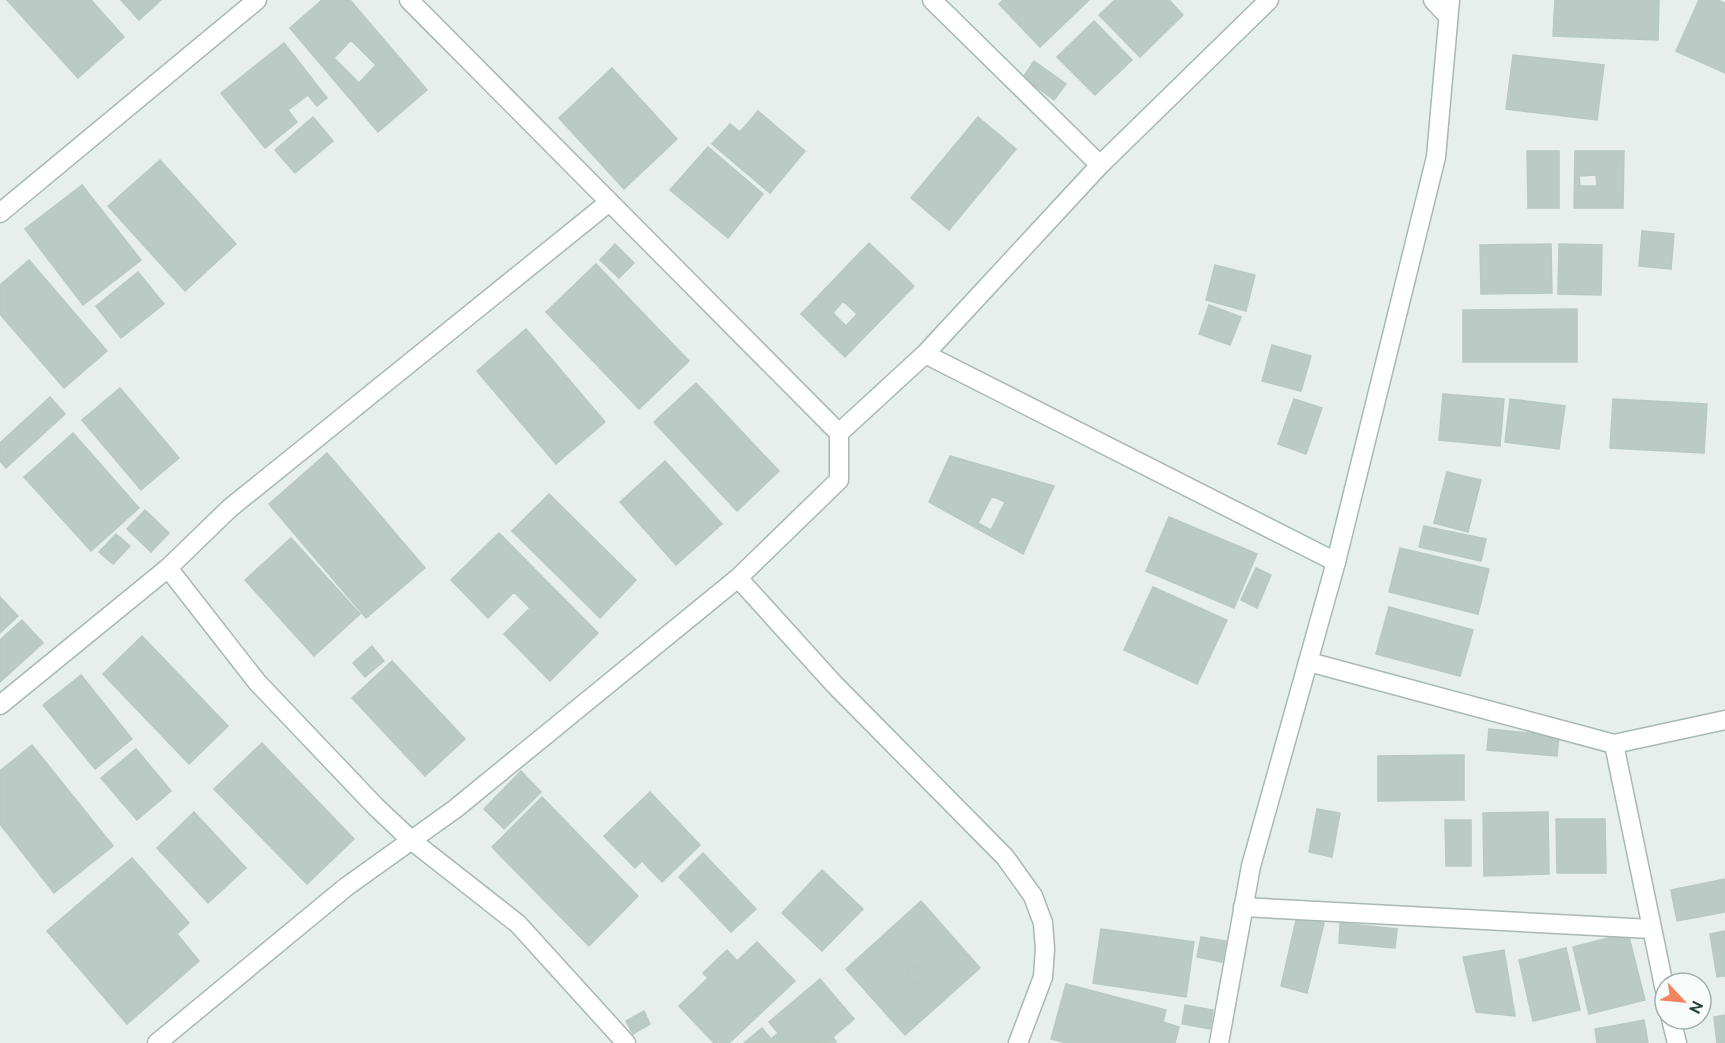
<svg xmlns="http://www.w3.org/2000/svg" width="1725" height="1043" font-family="Ubuntu,sans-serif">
	<rect width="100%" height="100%" fill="#e6efeb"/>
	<!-- building -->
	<path fill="#bbcac4" stroke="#b8c9c2" stroke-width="1.5" fill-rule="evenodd" d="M7,0H91L124,37L78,78Z
		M121,0H161L139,20Z
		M322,0H350L427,90L378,132L290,28ZM351,40L376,65L359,83L334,58Z
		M1003,0H1089L1040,47L999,4Z
		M1115,0H1169L1183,15L1140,57L1099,15Z
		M1555,0H1659L1658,40L1553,36Z
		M1699,0H1717L1725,3V73L1676,51Z
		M1094,21L1132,60L1095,95L1057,57Z
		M284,43L327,98L317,106L308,95L288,110L297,122L265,148L221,93Z
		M1513,55L1604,65L1597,120L1506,109Z
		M1034,61L1066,84L1054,100L1023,77Z
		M612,68L677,139L624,189L559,118Z
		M758,111L805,151L770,193L712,144L730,124L740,132Z
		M313,117L333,141L295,173L275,150Z
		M978,117L1016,149L949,230L911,198Z
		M708,147L763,194L728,238L670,190Z
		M1527,151H1559V208H1528Z
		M1575,151H1624L1623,208H1574ZM1596,175L1597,186H1580L1579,176Z
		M160,160L236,244L185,291L108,206Z
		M82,185L141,260L83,305L25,229Z
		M1642,231L1674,234L1671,269L1639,266Z
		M869,243L914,286L845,357L801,314ZM843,301L857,314L846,326L833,313Z
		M615,244L634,263L619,278L600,260Z
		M1551,244L1552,293L1481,294L1480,245Z
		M1559,244L1602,245L1601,295L1558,294Z
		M29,260L107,351L64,388L0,314V285Z
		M596,264L689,361L639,409L546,312Z
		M1215,265L1255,275L1246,311L1206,300Z
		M138,272L164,304L121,338L96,306Z
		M1209,305L1241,317L1230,345L1199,334Z
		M1577,309V362H1463V310Z
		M526,329L605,422L556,464L477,371Z
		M1272,345L1311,356L1301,391L1262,381Z
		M696,383L779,471L737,511L654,422Z
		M120,388L179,458L141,490L82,420Z
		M1443,394L1504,399L1500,446L1439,440Z
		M50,397L65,414L6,468L0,461V443Z
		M1294,399L1322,408L1306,454L1278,444Z
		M1510,399L1565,406L1559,449L1505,442Z
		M1613,399L1707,404L1704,453L1610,448Z
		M73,433L139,508L91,551L24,477Z
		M327,453L425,568L366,618L269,504Z
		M950,456L1054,486L1023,554L929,502ZM992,496L1005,502L991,530L978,523Z
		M665,461L722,524L676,565L620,502Z
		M1447,472L1481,480L1468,532L1434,523Z
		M549,494L636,580L600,618L512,531Z
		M145,510L169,533L151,552L127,529Z
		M1169,517L1257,554L1234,608L1146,571Z
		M1424,526L1486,539L1481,561L1419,547Z
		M499,533L598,633L550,681L504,634L530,608L514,592L488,618L451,580Z
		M116,534L130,546L113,564L99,552Z
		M291,538L360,614L314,656L245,580Z
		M1400,548L1489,569L1478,614L1389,592Z
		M1256,568L1271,575L1257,608L1241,600Z
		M1153,587L1227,620L1197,684L1124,650Z
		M0,597L18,616L0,633Z
		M1389,607L1473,630L1460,676L1376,654Z
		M22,620L43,643L0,682V640Z
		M142,636L228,726L189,764L103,674Z
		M372,646L384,661L365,677L353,663Z
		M392,661L465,739L425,776L352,698Z
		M81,675L132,739L95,769L43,705Z
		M1489,729L1559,736L1557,756L1487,750Z
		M262,743L354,839L307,884L214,789Z
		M32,745L113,846L54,893L0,824V771Z
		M136,749L171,791L137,820L101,778Z
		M1464,755V800L1378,801V756Z
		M521,771L541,792L504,829L484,809Z
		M650,792L700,845L662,882L642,861L635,868L604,836Z
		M542,797L638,896L589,946L492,847Z
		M1317,809L1340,813L1332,857L1309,852Z
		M194,812L246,868L208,903L157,848Z
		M1548,812L1549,874L1484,876L1483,813Z
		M1556,819H1605L1606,873H1557Z
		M1445,820H1471V866H1446Z
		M703,853L756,909L731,932L679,877Z
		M132,858L189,923L177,934L199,961L127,1024L47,931Z
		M822,870L863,909L822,951L782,913Z
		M1725,879V912L1677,921L1671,890Z
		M921,901L980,968L905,1035L846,969ZM915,965L926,977L917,985L906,973Z
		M1297,916L1324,923L1307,993L1281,986Z
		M1340,923L1397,929L1395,948L1339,943Z
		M1101,929L1194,942L1186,997L1093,983Z
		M1725,931V976L1717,977L1710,934Z
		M1628,933L1645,1000L1589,1014L1573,947Z
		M1201,937L1226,941L1222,962L1197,957Z
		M757,942L795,981L729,1043H714L679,1006L708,978L703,973L727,950L737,961Z
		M1566,948L1580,1010L1533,1021L1519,960Z
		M1504,950L1515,1016L1476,1012L1463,957Z
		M915,965L926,977L917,985L906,973Z
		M820,979L854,1019L833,1037L836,1042L744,1043L762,1028L771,1039L778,1033L769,1022Z
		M1066,984L1166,1010L1163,1022L1179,1027L1175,1043H1067L1051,1039Z
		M1185,1005L1213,1010L1210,1029L1182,1024Z
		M644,1011L650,1024L633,1034L626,1021Z
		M1725,1015V1043H1717L1714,1017Z
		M1644,1020L1648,1043H1597L1595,1029Z"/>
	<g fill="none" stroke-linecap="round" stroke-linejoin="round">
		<defs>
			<path id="street" d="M932,0L1100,165
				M1433,0L1448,16
				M0,213L257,0
				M925,354L1336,562
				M839,433L925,354L1100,165L1269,0
				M168,568L257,682L376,807L411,840L518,924L626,1043
				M738,578L834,684L1005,857L1033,896L1043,923L1045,949L1043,977L1018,1043
				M1309,662L1614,744L1725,720
				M0,705L168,568L230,508L608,203
				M1614,744L1665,991
				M1243,907L1651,929
				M1671,1019L1677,1043
				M157,1043L346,887L455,809L738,578L839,480V433L409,0"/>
			<path id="secondary" d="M1219,1043L1251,866L1336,562L1436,157L1450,0"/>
		</defs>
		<!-- street casing -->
		<use href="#street" stroke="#a8b8b2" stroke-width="21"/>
		<!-- secondary casing -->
		<use href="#secondary" stroke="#a4bbb3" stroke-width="21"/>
		<!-- street -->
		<use href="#street" stroke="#fff" stroke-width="18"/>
		<!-- secondary -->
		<use href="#secondary" stroke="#fff" stroke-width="18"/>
	</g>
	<!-- north arrow -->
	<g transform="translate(1683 1001) rotate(116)"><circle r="28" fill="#f7fbf9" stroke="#a3b1ad" stroke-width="1.5"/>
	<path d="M0-4.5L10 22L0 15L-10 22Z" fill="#f4845f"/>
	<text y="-9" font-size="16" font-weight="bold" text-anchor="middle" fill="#24423a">N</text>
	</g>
</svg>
